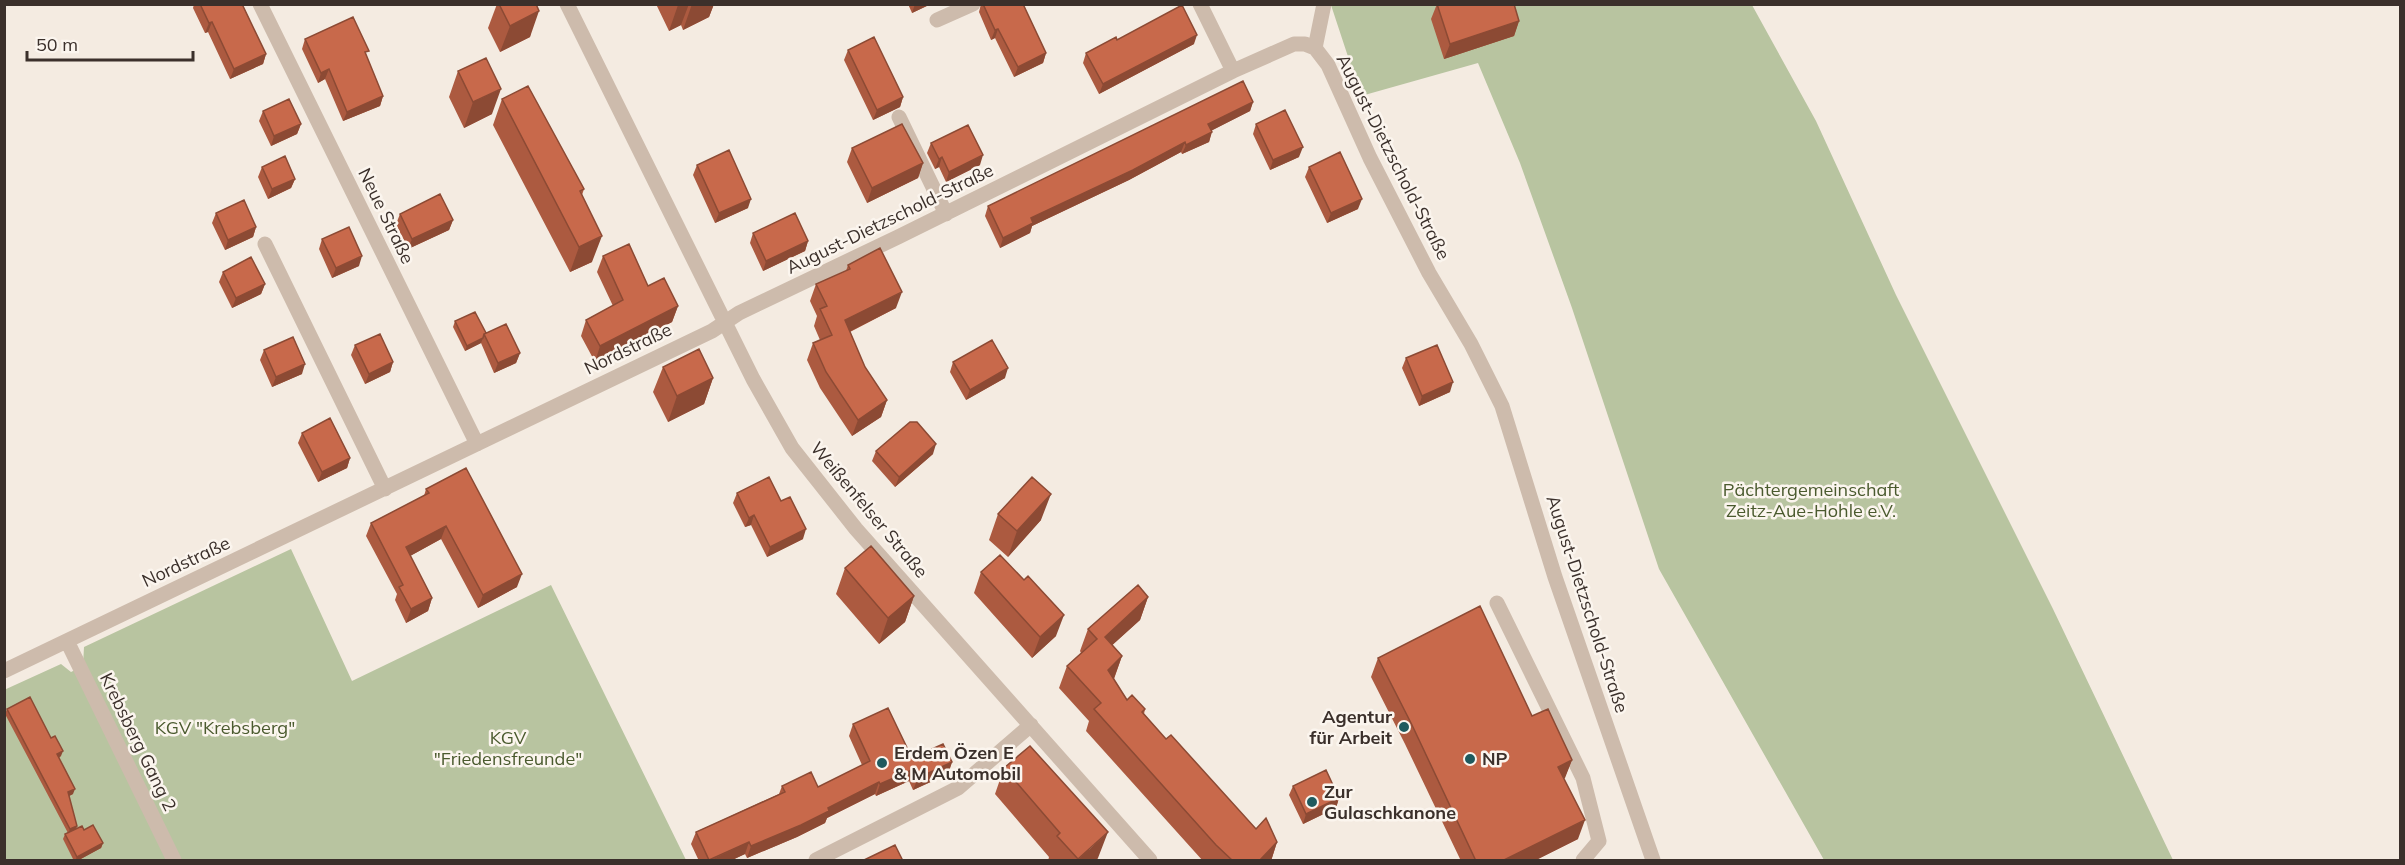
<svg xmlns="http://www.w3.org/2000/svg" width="2405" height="865" font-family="Mulish,sans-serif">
	<rect width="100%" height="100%" fill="#f4ebe1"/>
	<!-- green -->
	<path fill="#b8c4a0" d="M1331,5H1752L1816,121L1896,295L2053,609L2173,860H1824L1659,569L1572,308L1520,163L1478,63L1361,96Z
		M291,549L352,681L551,585L686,860H5L4,690L61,664L71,672L83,666L84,647Z"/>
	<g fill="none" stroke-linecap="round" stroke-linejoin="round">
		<!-- minor -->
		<path stroke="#cdbbac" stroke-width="15" d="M260,4L477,444
			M567,4L753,379L792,448L856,529L1150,860
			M1200,4L1233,71
			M937,20L973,4
			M1315,48L1324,4
			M899,117L946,214
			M265,244L385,489
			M1497,603L1583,778L1599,841L1583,860
			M67,641L174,860
			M4,671L712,331L739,313L898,237L1233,71L1294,44H1305L1315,48L1328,65L1370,158L1429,273L1471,344L1502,406L1555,577L1653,860
			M816,860L958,788L1031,725"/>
	</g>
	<!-- wall -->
	<path fill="#ac5a40" d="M194,4H242L266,54L263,64L230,79L208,32L205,33L193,8Z
		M497,4H536L530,37L500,52L488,28Z
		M656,4H714L709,17L683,30L681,25L669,31Z
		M908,4H931L912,13Z
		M981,4H1023L1046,53L1043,63L1014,77L995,38L991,40L979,12Z
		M1437,4L1519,21L1514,36L1444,59L1431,19Z
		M305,39L366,57L383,96L380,106L343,121L325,79L318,83L302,49Z
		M1117,40L1194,44L1099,94L1083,63L1086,53Z
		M848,50L903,97L900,107L873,120L844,60Z
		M458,71L492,114L464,128L449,97Z
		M502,99L584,189L582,195L592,262L570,272L493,125Z
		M1253,102L1250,111L1212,130L1209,142L1182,154L1181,152L1129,180L1032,226L1030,233L1000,248L985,216L988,206Z
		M263,111L301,124L297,134L271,146L259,121Z
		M1256,124L1299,157L1270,170L1253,134Z
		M931,143L980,165L946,182L939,167L935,169L927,153Z
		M852,148L923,163L918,178L867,203L847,162Z
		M697,165L748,208L715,223L693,175Z
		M262,167L295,179L291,188L268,199L258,177Z
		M1309,167L1358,209L1327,223L1305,177Z
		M216,213L256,227L253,237L225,250L212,223Z
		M400,214L453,220L449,230L408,249L396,224Z
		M753,233L808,241L805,251L763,271L750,243Z
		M322,239L359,266L332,278L319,249Z
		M603,256L678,306L672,322L595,362L581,336L586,320L613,306L597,272Z
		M848,265L896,308L850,332L865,367L887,400L881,417L852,436L820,388L807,360L813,343L820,340L814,326L817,316L810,301L816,284L846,271Z
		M223,272L265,284L261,294L232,308L219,282Z
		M455,321L486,333L520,353L516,363L494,373L481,343L465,351L453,327Z
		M355,345L393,362L390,372L365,384L351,355Z
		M264,350L302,374L272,387L260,360Z
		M1406,358L1450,392L1419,406L1402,368Z
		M953,362L1005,378L966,400L950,372Z
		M663,367L713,378L704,404L668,422L653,392Z
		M302,433L350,458L347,468L318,482L298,443Z
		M876,451L933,454L895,487L872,461Z
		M426,489L517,587L478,608L441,539L410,556L432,598L428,611L406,623L395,600L397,594L366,536L371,523L424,496Z
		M737,493L781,501L803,539L767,557L751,525L745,527L733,503Z
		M998,514L1041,520L1008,557L989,540Z
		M845,568L914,596L905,622L879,644L836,594Z
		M981,572L1056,636L1032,658L974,593Z
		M1148,597L1140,620L1112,645L1122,656L1114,679L1127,700L1145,709L1144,714L1166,739L1256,829L1277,842L1271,861H1203L1086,731L1089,721L1059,688L1067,666L1081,653L1080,651L1088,629Z
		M1378,658L1532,716L1572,760L1564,779L1578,839L1534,861H1461L1405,744L1371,677Z
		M7,709L61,756L59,758L73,794L69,796L76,828L84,830L103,843L101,848L77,861H74L63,839L65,834L68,833L5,714Z
		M853,724L912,758L952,762L948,774L913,790L909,781L876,796L875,794L827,818L825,823L797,837L747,858L745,854L730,861H699L691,844L696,832L779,794L782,786L818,787L862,765L849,736Z
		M1004,768L1098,858L1095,861H1048L1049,857L995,794Z
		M1293,786L1339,798L1336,808L1303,824L1289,795Z"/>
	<!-- shaded-wall -->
	<path fill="#8c4a34" d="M679,4H689L681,25L669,31L678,5Z
		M692,4H714L709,17L683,30Z
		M915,4H931L912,13Z
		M539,11L530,37L500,52L510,26Z
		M1519,21L1514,36L1444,59L1450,44Z
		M212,22L208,32L205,33L209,23Z
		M998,29L995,38L991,40L995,30Z
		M1197,35L1194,44L1099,94L1103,84Z
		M1046,53L1043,63L1014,77L1018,67Z
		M266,54L263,64L230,79L234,69Z
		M329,69L325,79L318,83L321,73Z
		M501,89L492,114L464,128L473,102Z
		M383,96L380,106L343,121L347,112Z
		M903,97L900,107L873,120L877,110Z
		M1253,102L1250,111L1205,134L1208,124Z
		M301,124L297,134L271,146L274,136Z
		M1212,132L1209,142L1182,154L1186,145Z
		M1185,142L1181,152L1129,180L1032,226L1030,233L1000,248L1003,238L1031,218Z
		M1303,147L1299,157L1270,170L1273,160Z
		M983,155L980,165L946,182L949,172Z
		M942,157L939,167L935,169L939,159Z
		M923,163L918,178L867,203L872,188Z
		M295,179L291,188L268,199L272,189Z
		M751,199L748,208L715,223L719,213Z
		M1362,199L1358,209L1327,223L1331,213Z
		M453,220L449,230L408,249L412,239Z
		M256,227L253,237L225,250L228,240Z
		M602,236L592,262L570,272L579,247Z
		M808,241L805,251L763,271L766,261Z
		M362,256L359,266L332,278L336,268Z
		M265,284L261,294L232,308L236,298Z
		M902,292L896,308L839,337L845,320Z
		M678,306L672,322L595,362L600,346Z
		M483,338L481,343L465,351L467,346Z
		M520,353L516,363L494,373L498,363Z
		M393,362L390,372L365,384L369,374Z
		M305,364L302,374L272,387L276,377Z
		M1008,368L1005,378L966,400L970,390Z
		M713,378L704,404L668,422L677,396Z
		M1453,382L1450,392L1419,406L1422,396Z
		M887,400L881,417L852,436L858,420Z
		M936,444L933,454L895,487L899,477Z
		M350,458L347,468L318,482L322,472Z
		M1051,494L1041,520L1008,557L1017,531Z
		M754,515L751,525L745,527L749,518Z
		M446,526L441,539L401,561L406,547Z
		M806,529L803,539L767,557L770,547Z
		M522,574L517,587L478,608L483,595Z
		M914,596L905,622L879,644L888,618Z
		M1148,597L1140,620L1097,659L1105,637Z
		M432,598L428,611L406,623L411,609Z
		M1064,615L1056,636L1032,658L1040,637Z
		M1122,656L1114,678L1100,692L1108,670Z
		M63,751L61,756L55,759L57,754Z
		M1572,760L1565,778L1551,786L1558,767Z
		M952,762L948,774L913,790L918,778Z
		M914,769L909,781L876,796L880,784Z
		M879,782L875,794L827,818L825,823L797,837L747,858L751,846Z
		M75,789L73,794L67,797L68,792Z
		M1339,798L1336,808L1303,824L1306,814Z
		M1585,820L1578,839L1534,861H1502Z
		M77,826L76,831L68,834L70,829Z
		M1108,832L1098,858L1095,861H1077Z
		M749,842L745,854L730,861H709Z
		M1277,842L1271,861H1259Z
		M103,843L101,848L77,861H75L77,857Z"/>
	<!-- building -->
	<path fill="#c8694b" stroke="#8c4a34" stroke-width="1.5" d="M200,4H242L266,54L234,69L212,22L209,23Z
		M499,4H536L539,11L510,26Z
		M983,4H1023L1046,53L1018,67L998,29L995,30Z
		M1437,4H1514L1519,21L1450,44Z
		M1182,5L1197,35L1103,84L1086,53L1116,37L1117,40Z
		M353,17L369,51L365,52L383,96L347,112L329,69L321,73L305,39Z
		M874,37L903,97L877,110L848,50Z
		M486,58L501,89L473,102L458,71Z
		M1243,81L1253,102L1208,124L1212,132L1186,145L1185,142L1133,170L1031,218L1033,223L1003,238L988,206Z
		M528,86L584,189L580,191L602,236L579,247L502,99Z
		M289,99L301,124L274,136L263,111Z
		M1285,110L1303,147L1273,160L1256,124Z
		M902,124L923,163L872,188L852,148Z
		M968,125L983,155L949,172L942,157L939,159L931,143Z
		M729,150L751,199L719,213L697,165Z
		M1340,152L1362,199L1331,213L1309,167Z
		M285,156L295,179L272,189L262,167Z
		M440,194L453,220L412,239L400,214Z
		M244,200L256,227L228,240L216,213Z
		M795,213L808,241L766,261L753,233Z
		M349,227L362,256L336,268L322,239Z
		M629,244L648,286L664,278L678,306L600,346L586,320L623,300L603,256Z
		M880,248L902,292L845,320L865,367L887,400L858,420L826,372L813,343L832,335L820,309L827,306L816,284L850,269L848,265Z
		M251,257L265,284L236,298L223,272Z
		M475,312L486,333L484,334L483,338L467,346L455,321Z
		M506,324L520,353L498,363L484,334Z
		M380,334L393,362L369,374L355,345Z
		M293,337L305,364L276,377L264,350Z
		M992,340L1008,368L970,390L953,362Z
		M1437,345L1453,382L1422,396L1406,358Z
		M699,349L713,378L677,396L663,367Z
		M330,418L350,458L322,472L302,433Z
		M910,422H917L936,444L899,477L876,451Z
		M466,468L522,574L483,595L446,526L406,547L432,598L411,609L399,587L403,585L371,523L429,493L426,489Z
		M769,477L781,501L790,497L806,529L770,547L754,515L749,518L737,493Z
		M1032,477L1051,494L1017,531L998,514Z
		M871,546L914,596L888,618L845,568Z
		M1000,555L1024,580L1028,576L1064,615L1040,637L981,572Z
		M1138,585L1148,597L1105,637L1122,656L1108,670L1127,700L1132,695L1145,709L1142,712L1166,739L1171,735L1256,829L1266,818L1277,842L1259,861H1233L1216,845L1094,709L1101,703L1067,666L1097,639L1088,629Z
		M1480,606L1532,716L1548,709L1572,760L1558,767L1585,820L1502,861H1476L1412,725L1378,658Z
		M30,697L51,738L55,736L63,751L57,754L75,789L68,792L77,826L70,829L7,709Z
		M888,708L912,758L943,744L952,762L918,778L914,769L880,784L879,782L828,808L829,811L801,825L751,846L749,842L709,860L696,832L785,792L782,786L811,772L818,787L870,761L853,724Z
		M1030,746L1108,832L1078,859L1057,836L1060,833L1004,768Z
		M1326,770L1339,798L1306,814L1293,786Z
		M93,825L103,843L77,857L65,834L82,826L84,830Z
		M895,845L903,861H862Z"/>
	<!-- markers -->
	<g fill="#1f5a5e" stroke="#fbf5ee" stroke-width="2">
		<circle cx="1404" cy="727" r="6"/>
		<circle cx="1470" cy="759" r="6"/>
		<circle cx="882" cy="763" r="6"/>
		<circle cx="1312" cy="802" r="6"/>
	</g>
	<g text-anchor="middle" stroke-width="5" stroke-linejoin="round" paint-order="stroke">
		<!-- street labels -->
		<g font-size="18" fill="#3b302b" stroke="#fbf5ee">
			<text transform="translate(1393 157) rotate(63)" y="6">August-Dietzschold-Straße</text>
			<text transform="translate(386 216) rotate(64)" y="6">Neue Straße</text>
			<text transform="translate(890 219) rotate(-26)" y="6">August-Dietzschold-Straße</text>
			<text transform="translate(628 349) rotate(-26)" y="6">Nordstraße</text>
			<text transform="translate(869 510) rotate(50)" y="6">Weißenfelser Straße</text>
			<text transform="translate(186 562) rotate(-25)" y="6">Nordstraße</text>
			<text transform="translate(1587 604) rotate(72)" y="6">August-Dietzschold-Straße</text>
			<text transform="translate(138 742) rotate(64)" y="6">Krebsberg Gang 2</text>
		</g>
		<!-- park labels -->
		<g font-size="18" fill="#4a5a2e" stroke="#fbf5ee">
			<text x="1811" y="496">Pächtergemeinschaft<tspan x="1811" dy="21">Zeitz-Aue-Hohle e.V.</tspan></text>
			<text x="225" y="734">KGV "Krebsberg"</text>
			<text x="508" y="744">KGV<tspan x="508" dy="21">"Friedensfreunde"</tspan></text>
		</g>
		<!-- poi labels -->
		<g font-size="18" font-weight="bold" fill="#3b302b" stroke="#fbf5ee" text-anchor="start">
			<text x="1392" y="723" text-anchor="end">Agentur<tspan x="1392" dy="21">für Arbeit</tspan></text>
			<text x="894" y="759">Erdem Özen E<tspan x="894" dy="21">&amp; M Automobil</tspan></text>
			<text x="1482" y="765">NP</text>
			<text x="1324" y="798">Zur<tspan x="1324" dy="21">Gulaschkanone</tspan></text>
		</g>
	</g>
	<!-- border -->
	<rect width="2405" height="865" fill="none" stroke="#3b302b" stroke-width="12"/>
	<!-- scale -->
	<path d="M27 51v9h166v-9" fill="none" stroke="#3b302b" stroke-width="3"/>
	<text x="36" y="51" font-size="18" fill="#3b302b" stroke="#fbf5ee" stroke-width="4.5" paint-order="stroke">50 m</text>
</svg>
